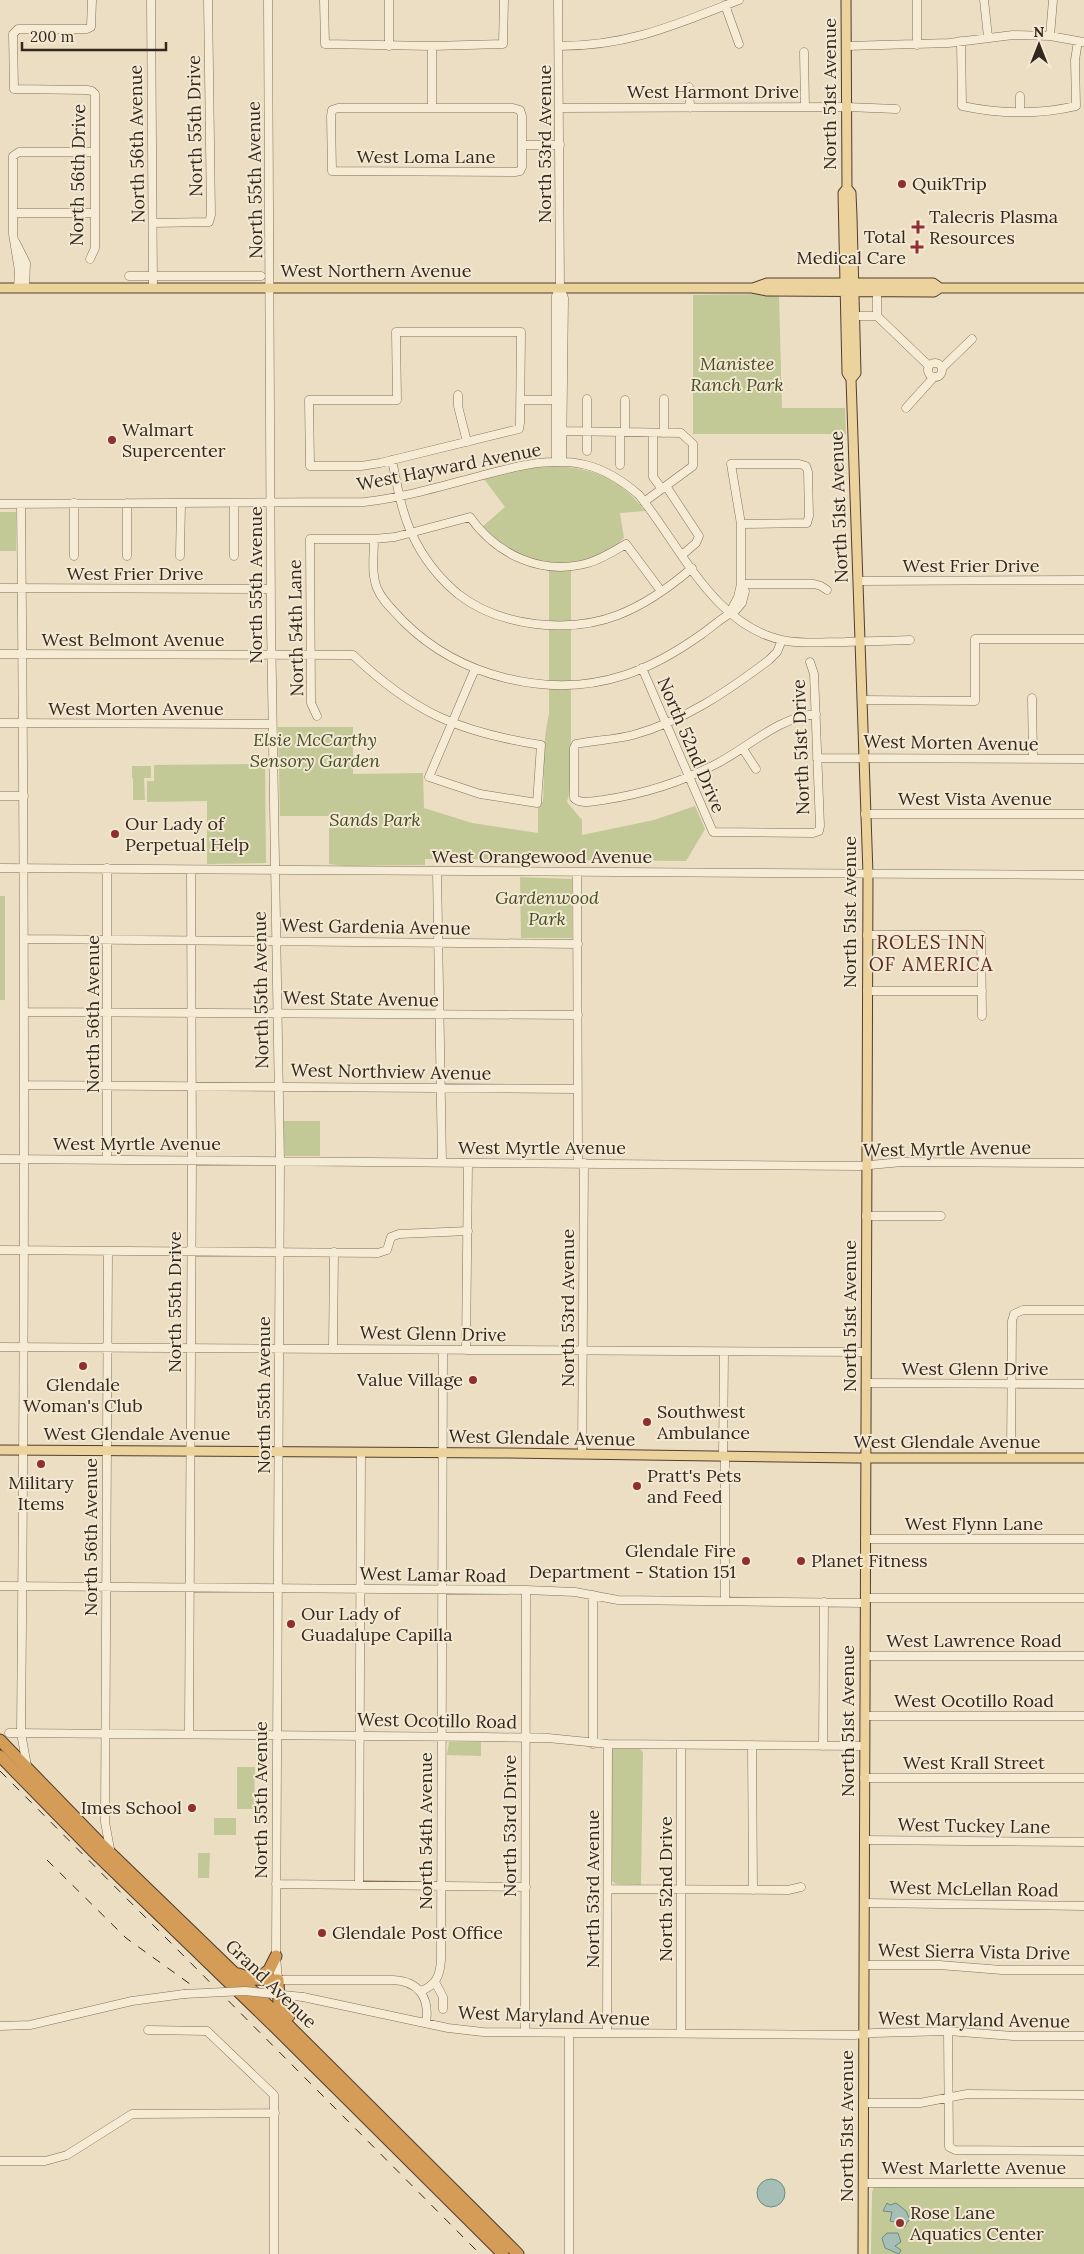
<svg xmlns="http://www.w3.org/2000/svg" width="1084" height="2254" font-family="Lora,serif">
	<rect width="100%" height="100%" fill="#ebdec3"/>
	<!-- green -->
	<path fill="#c3c897" d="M772,294L779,297L782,408H845L846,434H693V295Z
		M542,466C587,466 617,474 645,511L620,513L624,538C591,570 536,571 499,543C493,539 487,532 482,527L505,507L484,479Z
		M0,512H16V551H0Z
		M549,570H571V740L570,789L567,802L582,820V835L654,820L695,806L705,829L686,861L425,859V865L345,866L329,864V816H280L278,727H353V774L423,773L424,808L472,823L538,833V807L543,801C545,772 542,742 549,714Z
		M265,764L266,863L207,864V801L147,802V781H154V765Z
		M132,766H151V778H144L145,800H133V778H140H132Z
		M520,877L572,879V938H521Z
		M0,896H5V1000H0Z
		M283,1121H320V1156H285Z
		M449,1742H481V1756L447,1755Z
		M613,1749H640L643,1752L641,1885L616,1884L612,1881L611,1752Z
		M237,1767H255L254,1809H237Z
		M214,1818H236V1835H214Z
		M198,1853H210L209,1878H198Z
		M874,2187L1084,2188V2254H871L872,2192Z"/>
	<!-- water -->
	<path fill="#a5beb6" stroke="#6c8b83" d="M757 2193a14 14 0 1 1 28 0a14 14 0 1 1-28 0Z
		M887,2203L890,2205L896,2203L906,2211L910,2220L907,2222L905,2227H900L895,2222L890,2221L892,2212L883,2211Z
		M887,2233H898L901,2242L895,2246L901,2250L899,2254L885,2248L882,2238Z"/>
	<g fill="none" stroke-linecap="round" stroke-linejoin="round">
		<defs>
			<path id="minor" d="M151,0L153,288
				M268,0L271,624L280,1161L276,1956L278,1980H393C419,1981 430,1998 426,2023
				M324,0L325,44L432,46L503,44L504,0
				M389,0V46
				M558,0L560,288L564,298L562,462
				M917,0V45
				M984,0L988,37
				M725,5L739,44
				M1050,36L1053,0
				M961,41L962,106C1000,114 1038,115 1076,106L1075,60L1078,41
				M432,46V108
				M559,46C629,46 675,25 739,0
				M847,46L949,43L1013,35L1050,36L1084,42
				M804,52L805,107
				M689,87L690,108
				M1020,96V112
				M338,108H513L520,110L522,116V167L520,171L515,172L332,171L331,116L332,110Z
				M559,108L847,107L896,109
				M522,145H560
				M13,213H95
				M153,223L209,222L211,215L208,0
				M16,243L26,263L25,288
				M90,259L95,248V94L92,91L87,90L14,89L13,34L18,29H87L91,27L92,0
				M129,276H261
				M18,288L19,271L13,234V156L19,152H95
				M877,292V316
				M854,316H877L929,366
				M396,332H521L520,423L519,429L380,463L361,466H310L309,400H397Z
				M928 370a7 7 0 1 1 14 0a7 7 0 1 1-14 0Z
				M942,368L972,339
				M458,395V406L467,442
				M587,399V451
				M521,400H559
				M906,408L934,377
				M563,431L681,433L693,444V466L644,502
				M620,432V465
				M625,432V400
				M653,433V477L662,489
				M664,433V399
				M392,460C397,484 401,511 412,534C422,556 439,578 458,594C500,627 569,634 618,615C644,605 671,586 692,568
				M556,462V296L560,288
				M666,486L699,536L696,543L682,555
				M127,503V556
				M234,503V556
				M0,504L364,502C403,498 442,486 480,476C514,467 550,456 586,465C606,470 624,482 639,495C681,547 715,629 787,641C806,644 826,642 845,642C867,641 888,641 910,640
				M21,504C25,913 25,1323 21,1733L27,1766
				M374,539C374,555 371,573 377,588C382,601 394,611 403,621C459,677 549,700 625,675C653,666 678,651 702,634C713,626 724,616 736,610L742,603L745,591L741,584
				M74,556V503
				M180,556L181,503
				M858,581L1084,580
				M741,584H814L821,586L827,590
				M0,588L271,589
				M729,614L738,597L741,584V524L731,464H799L806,466L808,472L809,516L807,523L741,524
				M782,640L777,652L769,660C728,691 684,721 633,735C614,740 595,740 576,744L574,748V798C580,805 594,801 603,800C644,794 682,782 718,763C750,746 779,717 816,714
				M0,654L353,655C414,713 459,732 541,745L537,803L480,794L429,777L475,669
				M642,668L713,832L813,833L819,831L820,826L814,674L810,662
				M1032,698L1033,759
				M862,700L975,701V639H1084
				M317,716L311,703L310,539H374L395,537L470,517C497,555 542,576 588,563C602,559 614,551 626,544L661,591
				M0,723L272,724
				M743,749L756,769
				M817,758L1084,759
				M0,796H24
				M865,814H1084
				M0,868L1084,875
				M107,868V1159
				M437,871L442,1162
				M577,872L578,1163
				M867,935H981L982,1016
				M24,939L578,944
				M867,991H982
				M24,1012L578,1015
				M24,1085L577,1089
				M0,1159L859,1166L902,1162L1084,1163
				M866,1216H941
				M0,1250L378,1253L387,1250L391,1237L399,1234L468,1231
				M108,1252L105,1822L110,1849
				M0,1347L865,1352
				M333,1349L334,1252
				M466,1350L468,1163
				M866,1383L1084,1384
				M582,1454L584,1163
				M723,1457L724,1352
				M1011,1457L1012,1321L1014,1314L1023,1310H1084
				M865,1539H1084
				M0,1586L526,1590L575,1592L618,1600L865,1603
				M865,1598H1084
				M725,1601V1457
				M865,1656H1084
				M865,1716H1084
				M9,1733L484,1737L548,1738L608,1744L864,1746
				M189,1734L192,1159L191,870
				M593,1744V1595
				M681,1745V2033
				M752,1745L753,1890
				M823,1746L824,1602
				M864,1778H1084
				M864,1840L1084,1842
				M276,1884L526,1887
				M359,1885L361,1452
				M608,1889L788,1890L801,1887
				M864,1903L1084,1906
				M864,1965H939L1002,1970H1084
				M435,1982L443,1997V2009
				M421,1991C436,1985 440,1976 441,1960L443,1350
				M303,1997L448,2028L483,2032L854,2035L874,2033L948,2031L1013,2036H1084
				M0,2026L30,2025L132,2001L184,1994
				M148,2030L207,2031L274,2095V2254
				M948,2031L949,2147L955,2150L1084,2151
				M525,2032L526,1590
				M569,2033V2254
				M607,2033L608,1744
				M863,2103H920L967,2094L1084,2095
				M0,2161H45L67,2155L132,2114L275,2113
				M863,2183H1084"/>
			<path id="major" d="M846,0L847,188L843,193L847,373L851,379L868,874L863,2254
				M847,188L851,193L852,216L856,373L851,379
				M0,288H752L767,291L934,292L940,288H1084
				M753,288L767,283H933L940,288
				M0,1450L502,1453L856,1458H1084"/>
			<path id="highway" d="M0,1740L100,1843L283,2020L518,2254
				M0,1756L92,1850L277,2029L503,2254
				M239,1974L251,1979L278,1980L279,2004L289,2016
				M257,1979L269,1970L276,1956"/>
		</defs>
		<!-- minor casing -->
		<use href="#minor" stroke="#84705b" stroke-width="9"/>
		<!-- major casing -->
		<use href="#major" stroke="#513e2f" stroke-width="11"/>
		<!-- highway casing -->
		<use href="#highway" stroke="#513e2f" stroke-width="13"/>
		<!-- minor -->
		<use href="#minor" stroke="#f6ecd5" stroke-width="8"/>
		<!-- major -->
		<use href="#major" stroke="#ecd29c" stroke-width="9"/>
		<!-- highway -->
		<use href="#highway" stroke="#d59c58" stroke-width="11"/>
		<!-- rail -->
		<path stroke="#34281e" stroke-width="1" stroke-dasharray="9 9" stroke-linecap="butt" d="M0,1771L480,2254
			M47,1860L126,1938L190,1984"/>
		<defs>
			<path id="minor-bridge" d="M184,1994L245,1991L303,1997"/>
		</defs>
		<!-- minor-bridge casing -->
		<use href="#minor-bridge" stroke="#84705b" stroke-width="9" stroke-linecap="butt"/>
		<!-- minor-bridge -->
		<use href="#minor-bridge" stroke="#f6ecd5" stroke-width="8"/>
	</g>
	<!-- markers -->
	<g fill="#8f2f31" stroke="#f3e8d2" stroke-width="2">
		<circle cx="902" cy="184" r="5"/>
		<path d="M915.5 219.5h5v5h5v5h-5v5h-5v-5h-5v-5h5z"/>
		<path d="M914.5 239.5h5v5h5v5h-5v5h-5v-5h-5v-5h5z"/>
		<circle cx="112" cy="440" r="5"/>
		<circle cx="115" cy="834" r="5"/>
		<circle cx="83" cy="1366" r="5"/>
		<circle cx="473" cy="1380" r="5"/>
		<circle cx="647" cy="1422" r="5"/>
		<circle cx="41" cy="1464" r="5"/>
		<circle cx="637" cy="1486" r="5"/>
		<circle cx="746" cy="1561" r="5"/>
		<circle cx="801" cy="1561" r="5"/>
		<circle cx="291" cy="1624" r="5"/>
		<circle cx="192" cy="1808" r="5"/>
		<circle cx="322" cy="1933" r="5"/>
		<circle cx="900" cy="2223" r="5"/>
	</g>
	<g text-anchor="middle" stroke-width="4" stroke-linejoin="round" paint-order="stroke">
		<!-- street labels -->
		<g font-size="18" fill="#34281e" stroke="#f3e8d2">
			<text x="713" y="98">West Harmont Drive</text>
			<text transform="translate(830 94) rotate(-90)" y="6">North 51st Avenue</text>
			<text transform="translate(195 126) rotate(-91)" y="6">North 55th Drive</text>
			<text transform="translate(137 144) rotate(-91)" y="6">North 56th Avenue</text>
			<text transform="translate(545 144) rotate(-90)" y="6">North 53rd Avenue</text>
			<text x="426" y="163">West Loma Lane</text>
			<text transform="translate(78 175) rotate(-89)" y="6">North 56th Drive</text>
			<text transform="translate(255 180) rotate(-91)" y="6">North 55th Avenue</text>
			<text x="376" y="277">West Northern Avenue</text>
			<text transform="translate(449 467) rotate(-11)" y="6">West Hayward Avenue</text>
			<text transform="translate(839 507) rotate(-92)" y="6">North 51st Avenue</text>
			<text x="971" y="572">West Frier Drive</text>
			<text x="135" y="580">West Frier Drive</text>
			<text transform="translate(256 585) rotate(-90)" y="6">North 55th Avenue</text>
			<text transform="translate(296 628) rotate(-91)" y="6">North 54th Lane</text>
			<text x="133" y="646">West Belmont Avenue</text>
			<text x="136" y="715">West Morten Avenue</text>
			<text transform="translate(951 743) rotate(1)" y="6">West Morten Avenue</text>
			<text transform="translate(691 745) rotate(67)" y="6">North 52nd Drive</text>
			<text transform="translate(801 747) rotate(-92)" y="6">North 51st Drive</text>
			<text x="975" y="805">West Vista Avenue</text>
			<text x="542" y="863">West Orangewood Avenue</text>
			<text transform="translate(850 912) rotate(-90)" y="6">North 51st Avenue</text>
			<text transform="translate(376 927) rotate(1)" y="6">West Gardenia Avenue</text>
			<text transform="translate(261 990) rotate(-91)" y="6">North 55th Avenue</text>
			<text transform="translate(361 999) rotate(1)" y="6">West State Avenue</text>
			<text transform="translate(93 1014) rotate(-90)" y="6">North 56th Avenue</text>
			<text transform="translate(391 1072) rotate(1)" y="6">West Northview Avenue</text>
			<text x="137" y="1150">West Myrtle Avenue</text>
			<text x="542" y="1154">West Myrtle Avenue</text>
			<text transform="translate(947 1149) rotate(-1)" y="6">West Myrtle Avenue</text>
			<text transform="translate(175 1302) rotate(-90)" y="6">North 55th Drive</text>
			<text transform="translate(568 1308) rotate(-90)" y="6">North 53rd Avenue</text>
			<text transform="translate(850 1316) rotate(-90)" y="6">North 51st Avenue</text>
			<text transform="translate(433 1334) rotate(1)" y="6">West Glenn Drive</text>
			<text x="975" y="1375">West Glenn Drive</text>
			<text transform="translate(264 1395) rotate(-90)" y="6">North 55th Avenue</text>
			<text x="137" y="1440">West Glendale Avenue</text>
			<text transform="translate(542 1438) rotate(1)" y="6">West Glendale Avenue</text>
			<text x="947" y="1448">West Glendale Avenue</text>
			<text x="974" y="1530">West Flynn Lane</text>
			<text transform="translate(91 1537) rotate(-90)" y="6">North 56th Avenue</text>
			<text transform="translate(433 1575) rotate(1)" y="6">West Lamar Road</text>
			<text x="974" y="1647">West Lawrence Road</text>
			<text x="974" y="1707">West Ocotillo Road</text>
			<text transform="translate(437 1721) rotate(1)" y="6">West Ocotillo Road</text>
			<text transform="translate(848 1721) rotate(-90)" y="6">North 51st Avenue</text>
			<text x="974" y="1769">West Krall Street</text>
			<text transform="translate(261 1800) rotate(-90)" y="6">North 55th Avenue</text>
			<text transform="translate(510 1826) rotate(-90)" y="6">North 53rd Drive</text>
			<text transform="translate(974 1826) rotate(1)" y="6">West Tuckey Lane</text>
			<text transform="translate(426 1831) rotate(-90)" y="6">North 54th Avenue</text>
			<text transform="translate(593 1889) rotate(-90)" y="6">North 53rd Avenue</text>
			<text transform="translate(666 1889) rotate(-90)" y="6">North 52nd Drive</text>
			<text transform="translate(974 1889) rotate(1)" y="6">West McLellan Road</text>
			<text transform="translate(974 1952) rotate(1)" y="6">West Sierra Vista Drive</text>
			<text transform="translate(271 1984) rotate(44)" y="6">Grand Avenue</text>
			<text transform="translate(554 2016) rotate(2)" y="6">West Maryland Avenue</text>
			<text transform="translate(974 2020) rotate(1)" y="6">West Maryland Avenue</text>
			<text transform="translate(847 2126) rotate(-90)" y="6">North 51st Avenue</text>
			<text x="974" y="2174">West Marlette Avenue</text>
		</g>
		<!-- poi labels -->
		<g font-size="18" fill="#34281e" stroke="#f3e8d2" text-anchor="start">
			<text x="912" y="190">QuikTrip</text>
			<text x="929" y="223">Talecris Plasma<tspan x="929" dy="21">Resources</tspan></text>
			<text x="906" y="243" text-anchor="end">Total<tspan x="906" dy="21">Medical Care</tspan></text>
			<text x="122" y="436">Walmart<tspan x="122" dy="21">Supercenter</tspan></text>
			<text x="125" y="830">Our Lady of<tspan x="125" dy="21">Perpetual Help</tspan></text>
			<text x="463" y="1386" text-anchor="end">Value Village</text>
			<text x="83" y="1391" text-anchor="middle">Glendale<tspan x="83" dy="21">Woman's Club</tspan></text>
			<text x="657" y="1418">Southwest<tspan x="657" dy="21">Ambulance</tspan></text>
			<text x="647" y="1482">Pratt's Pets<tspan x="647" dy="21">and Feed</tspan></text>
			<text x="41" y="1489" text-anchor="middle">Military<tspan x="41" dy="21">Items</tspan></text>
			<text x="736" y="1557" text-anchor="end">Glendale Fire<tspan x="736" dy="21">Department - Station 151</tspan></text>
			<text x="811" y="1567">Planet Fitness</text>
			<text x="301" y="1620">Our Lady of<tspan x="301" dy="21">Guadalupe Capilla</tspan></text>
			<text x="182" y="1814" text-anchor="end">Imes School</text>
			<text x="332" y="1939">Glendale Post Office</text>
			<text x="910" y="2219">Rose Lane<tspan x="910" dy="21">Aquatics Center</tspan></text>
		</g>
		<!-- park labels -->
		<g font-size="18" font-style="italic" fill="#464f26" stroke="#f3e8d2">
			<text x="737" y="370">Manistee<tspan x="737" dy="21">Ranch Park</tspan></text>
			<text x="315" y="746">Elsie McCarthy<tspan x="315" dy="21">Sensory Garden</tspan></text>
			<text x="375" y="826">Sands Park</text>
			<text x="547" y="904">Gardenwood<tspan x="547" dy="21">Park</tspan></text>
		</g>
		<!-- neighbourhood labels -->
		<g font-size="19" letter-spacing="1" fill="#5e2c20" stroke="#f3e8d2">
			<text x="931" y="949">ROLES INN<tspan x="931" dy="22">OF AMERICA</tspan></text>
		</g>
	</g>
	<!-- north arrow -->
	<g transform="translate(1039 45)" stroke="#f3e8d2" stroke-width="4" paint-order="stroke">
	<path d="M0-4L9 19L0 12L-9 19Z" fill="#34281e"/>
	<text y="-8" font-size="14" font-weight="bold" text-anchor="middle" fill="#34281e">N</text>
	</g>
	<!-- scale -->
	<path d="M22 42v8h144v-8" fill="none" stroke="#34281e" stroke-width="2.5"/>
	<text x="30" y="42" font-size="15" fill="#34281e" stroke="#f3e8d2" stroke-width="4" paint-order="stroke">200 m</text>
</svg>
